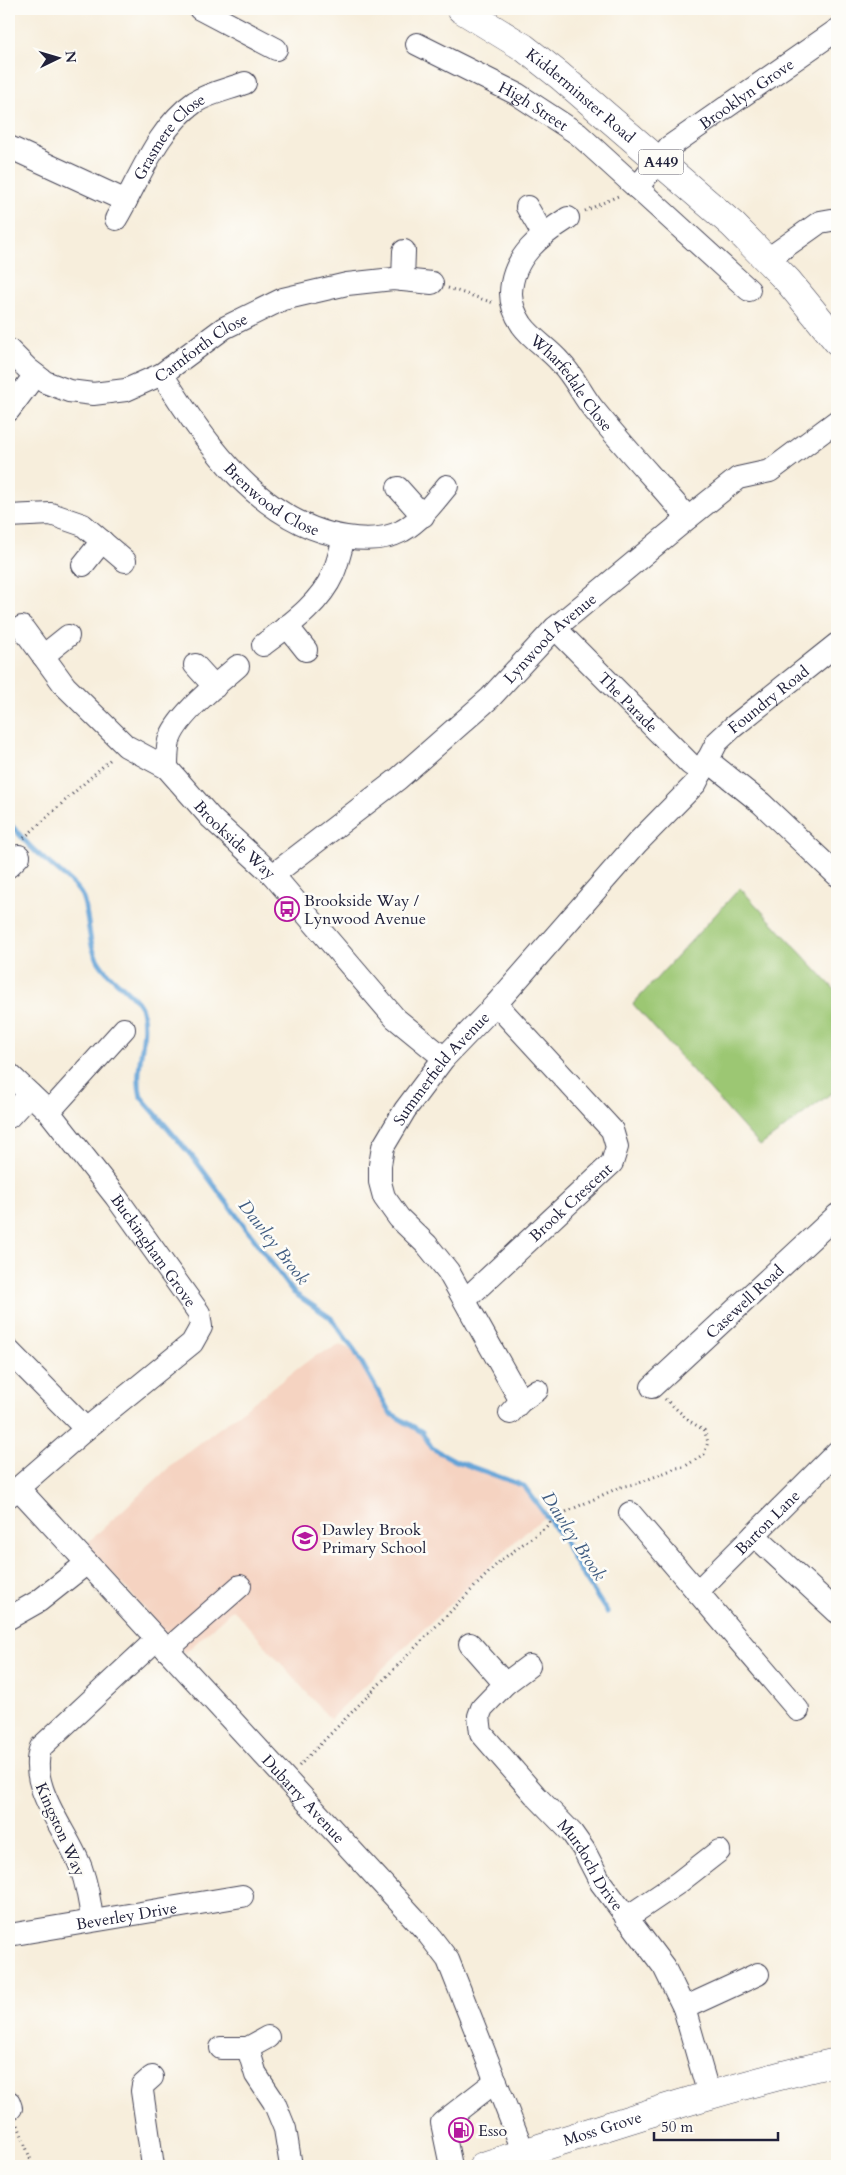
<svg xmlns="http://www.w3.org/2000/svg" width="846" height="2175" font-family="Cardo,serif">
	<rect width="100%" height="100%" fill="#fdfcf7"/>
	<filter id="ink" filterUnits="userSpaceOnUse"><feTurbulence type="fractalNoise" baseFrequency=".02" numOctaves="2"/><feDisplacementMap in="SourceGraphic" scale="10" xChannelSelector="R" yChannelSelector="G"/><feConvolveMatrix kernelMatrix="1 2 1 2 8 2 1 2 1" color-interpolation-filters="sRGB"/></filter>
	<filter id="wash" filterUnits="userSpaceOnUse"><feTurbulence type="fractalNoise" baseFrequency=".0096" numOctaves="4" result="noise"/><feDisplacementMap in="SourceGraphic" scale="20" xChannelSelector="R" yChannelSelector="G"/><feGaussianBlur stdDeviation="1.12" result="paint"/><feColorMatrix in="noise" values="0 0 0 0 0 0 0 0 0 0 0 0 0 0 0 0 0 1.4 0 .05"/><feComposite in="paint" operator="in"/></filter>
	<g filter="url(#wash)">
		<rect width="100%" height="100%" fill="#f7eedc"/>
		<!-- built -->
		<path fill="#f5d3c1" d="M340,1345L355,1351L390,1412L422,1432L432,1448L456,1461L524,1486L546,1516L525,1532L330,1719L233,1609L185,1653L86,1544L176,1461L313,1357Z"/>
		<!-- park -->
		<path fill="#9cc773" stroke="#5f7457" d="M740,888L837,992V1089L760,1146L633,1004Z"/>
		<g fill="none" stroke-linecap="round" stroke-linejoin="round">
			<!-- stream -->
			<path stroke="#64a3d7" stroke-width="5" d="M12,826C19,834 27,844 35,851C46,862 76,883 82,896C91,918 86,945 101,965C109,978 138,996 142,1010C149,1039 133,1068 141,1097L196,1161L294,1293L331,1318L355,1351L390,1413L422,1432L432,1448L456,1461L524,1486L564,1540L574,1561L607,1612"/>
		</g>
	</g>
	<g filter="url(#ink)">
		<g fill="none" stroke-linecap="round" stroke-linejoin="round">
			<defs>
				<g id="minor">
					<path d="M200,9L276,49"/>
					<path id="s1" d="M417,44L517,94L578,134L749,290"/>
					<path d="M9,147L126,201"/>
					<path id="s2" d="M637,188L669,147L837,30"/>
					<path d="M527,207L543,234"/>
					<path id="s3" d="M568,218C541,235 512,257 511,293C511,304 516,316 522,325C532,339 549,349 560,362C575,377 582,396 595,411C625,448 657,482 688,518"/>
					<path id="s4" d="M116,219C139,180 157,128 195,102C209,93 229,89 245,83"/>
					<path d="M768,259L820,222L837,219"/>
					<path d="M403,280L404,251"/>
					<path id="s5" d="M9,350L28,369L45,382L69,391L93,394L126,390L162,374L224,328L283,299L347,284L393,279L432,283"/>
					<path id="s6" d="M162,374C204,442 262,525 346,537C365,540 385,540 402,531C421,520 433,503 447,486"/>
					<path d="M9,410L35,375"/>
					<path d="M398,488L423,516"/>
					<path d="M9,516L51,514L83,525L125,561"/>
					<path d="M83,565L102,541"/>
					<path d="M287,626L306,650"/>
					<path id="s7" d="M22,627L65,686L126,746L167,768L211,818L273,875L395,1018L444,1058"/>
					<path id="s8" d="M555,628L690,764L702,772"/>
					<path d="M263,645C289,625 319,605 333,574C338,562 341,549 344,537"/>
					<path d="M43,656L68,636"/>
					<path d="M195,665L215,687"/>
					<path d="M707,760L761,803L837,875"/>
					<path d="M167,768C167,759 167,750 169,741C176,716 219,683 238,666"/>
					<path d="M9,866L19,856"/>
					<path id="s9" d="M273,875L398,779L490,698L555,628L688,518L738,478L770,471L837,421"/>
					<path id="s10" d="M9,1074L49,1112L116,1197L199,1313L201,1327L192,1343L86,1429L9,1496"/>
					<path d="M49,1112L124,1029"/>
					<path d="M9,1117L30,1094"/>
					<path id="s11" d="M465,1300L612,1163L617,1147L612,1130L496,1004"/>
					<path d="M9,1351L86,1429"/>
					<path id="s12" d="M652,1387L837,1215"/>
					<path id="s13" d="M521,1401L448,1271L427,1245L399,1218L384,1197L380,1182V1165L383,1147L405,1110L444,1058L496,1004L637,843L696,783L717,742L733,727L837,644"/>
					<path d="M510,1413L521,1401L537,1390"/>
					<path id="s14" d="M18,1488L425,1930L448,1960L524,2153"/>
					<path d="M630,1513L798,1710"/>
					<path d="M754,1535L837,1612"/>
					<path id="s15" d="M697,1592L837,1452"/>
					<path d="M9,1618L39,1601L87,1563"/>
					<path d="M470,1644L505,1684"/>
					<path d="M167,1650L240,1586"/>
					<path id="s16" d="M529,1666L505,1684L482,1708L479,1716L481,1733L535,1795L572,1833L584,1850L601,1883L664,1967L684,2008L709,2095"/>
					<path d="M626,1918L678,1883L719,1851"/>
					<path d="M92,1920C90,1902 87,1885 81,1868C68,1832 26,1786 41,1747L157,1639"/>
					<path id="s17" d="M9,1935L242,1896"/>
					<path d="M684,2008L758,1974"/>
					<path d="M221,2048H248L268,2037"/>
					<path d="M248,2048L256,2075L274,2102L285,2129L291,2166"/>
					<path d="M152,2077L143,2085L142,2091L153,2166"/>
					<path d="M9,2102L11,2108"/>
					<path d="M451,2166L442,2123L496,2081"/>
				</g>
				<g id="highway">
					<path id="s18" d="M461,9L523,47L560,76L733,225L788,281L837,341"/>
					<path id="s19" d="M483,2166C600,2129 717,2089 837,2062"/>
				</g>
			</defs>
			<!-- minor casing -->
			<use href="#minor" stroke="#424153" stroke-width="24"/>
			<!-- highway casing -->
			<use href="#highway" stroke="#424153" stroke-width="29"/>
			<!-- path -->
			<path stroke="#424153" stroke-width="3" stroke-dasharray="1 4" stroke-linecap="butt" d="M585,211L618,196
				M448,288L494,303
				M24,838L112,758
				M299,1766L500,1561L546,1527L555,1517L620,1487L639,1483L676,1468L684,1467L704,1454L708,1442L704,1430L691,1422L665,1399
				M18,2125L33,2166"/>
			<!-- minor -->
			<use href="#minor" stroke="#fff" stroke-width="22"/>
			<!-- highway -->
			<use href="#highway" stroke="#fff" stroke-width="28"/>
		</g>
	</g>
	<!-- icons -->
	<defs>
		<symbol id="bus-ring" viewBox="-11 -11 22 22"><circle r="9.5" fill="#fdfcf7" stroke="#b5179e" stroke-width="1.5"/><path d="M-5-6H5V4H4V6H2V4H-2V6H-4V4H-5ZM-3.5-4V0h7V-4ZM-3.5 1.2v1.5H-2V1.2ZM2 1.2v1.5H3.5V1.2Z" fill="#b5179e"/></symbol>
		<symbol id="school-ring" viewBox="-11 -11 22 22"><circle r="9.5" fill="#fdfcf7" stroke="#b5179e" stroke-width="1.5"/><path d="M0-5L7-2L0 1L-7-2ZM-4 1L0 2.5L4 1V4Q0 6-4 4Z" fill="#b5179e"/></symbol>
		<symbol id="fuel-ring" viewBox="-11 -11 22 22"><circle r="9.5" fill="#fdfcf7" stroke="#b5179e" stroke-width="1.5"/><path d="M-5.5-6h7V0h2V4h1.3V-2.5L3-4.5l.8-.8L6-3V5H2.5V1h-1V6h-7ZM-4.2-4.7v3.2H.2V-4.7Z" fill="#b5179e"/></symbol>
	</defs>
	<g fill-rule="evenodd">
		<use href="#bus-ring" x="273" y="895" width="28" height="28"/>
		<use href="#school-ring" x="291" y="1524" width="28" height="28"/>
		<use href="#fuel-ring" x="447" y="2116" width="28" height="28"/>
	</g>
	<g text-anchor="middle" stroke-width="5" stroke-linejoin="round" paint-order="stroke">
		<!-- shield labels -->
		<rect fill="#fdfcf7" stroke="#646373" stroke-width="1" x="638.5" y="149.5" width="45" height="25" rx="4"/>
		<g font-size="15" font-weight="bold" fill="#22223b">
			<text x="661" y="167">A449</text>
		</g>
		<!-- street labels -->
		<g font-size="16" fill="#22223b" stroke="#fdfcf7">
			<text dy="6" stroke="none"><textPath href="#s2" startOffset="146">Brooklyn Grove</textPath></text>
			<text dy="6" stroke="none"><textPath href="#s18" startOffset="148">Kidderminster Road</textPath></text>
			<text dy="6" stroke="none"><textPath href="#s1" startOffset="132">High Street</textPath></text>
			<text dy="6" stroke="none"><textPath href="#s4" startOffset="99">Grasmere Close</textPath></text>
			<text dy="6" stroke="none"><textPath href="#s5" startOffset="218">Carnforth Close</textPath></text>
			<text dy="6" stroke="none"><textPath href="#s3" startOffset="209">Wharfedale Close</textPath></text>
			<text dy="6" stroke="none"><textPath href="#s6" startOffset="169">Brenwood Close</textPath></text>
			<text dy="6" stroke="none"><textPath href="#s9" startOffset="365">Lynwood Avenue</textPath></text>
			<text dy="6" stroke="none"><textPath href="#s13" startOffset="892">Foundry Road</textPath></text>
			<text dy="6" stroke="none"><textPath href="#s8" startOffset="104">The Parade</textPath></text>
			<text dy="6" stroke="none"><textPath href="#s7" startOffset="304">Brookside Way</textPath></text>
			<text dy="6" stroke="none"><textPath href="#s13" startOffset="396">Summerfield Avenue</textPath></text>
			<text dy="6" stroke="none"><textPath href="#s11" startOffset="144">Brook Crescent</textPath></text>
			<text dy="6" stroke="none"><textPath href="#s10" startOffset="229">Buckingham Grove</textPath></text>
			<text dy="6" stroke="none"><textPath href="#s12" startOffset="126">Casewell Road</textPath></text>
			<text dy="6" stroke="none"><textPath href="#s15" startOffset="99">Barton Lane</textPath></text>
			<text dy="6" stroke="none"><textPath href="#s14" startOffset="422">Dubarry Avenue</textPath></text>
			<text transform="translate(61 1829) rotate(66)" y="6">Kingston Way</text>
			<text dy="6" stroke="none"><textPath href="#s16" startOffset="261">Murdoch Drive</textPath></text>
			<text dy="6" stroke="none"><textPath href="#s17" startOffset="119">Beverley Drive</textPath></text>
			<text dy="6" stroke="none"><textPath href="#s19" startOffset="125">Moss Grove</textPath></text>
		</g>
		<!-- poi labels -->
		<g font-size="16" fill="#22223b" stroke="#fdfcf7" text-anchor="start">
			<text x="304" y="906">Brookside Way /<tspan x="304" dy="18">Lynwood Avenue</tspan></text>
			<text x="322" y="1535">Dawley Brook<tspan x="322" dy="18">Primary School</tspan></text>
			<text x="478" y="2136">Esso</text>
		</g>
		<!-- water labels -->
		<g font-size="18" font-style="italic" fill="#405c81" stroke="#fdfcf7">
			<text transform="translate(274 1242) rotate(52)" y="6">Dawley Brook</text>
			<text transform="translate(574 1536) rotate(57)" y="6">Dawley Brook</text>
		</g>
	</g>
	<!-- margin -->
	<rect width="846" height="2175" fill="none" stroke="#fdfcf7" stroke-width="30"/>
	<!-- north arrow -->
	<g transform="translate(58 58) rotate(85)" stroke="#fdfcf7" stroke-width="4" paint-order="stroke">
	<path d="M0-4L9 19L0 12L-9 19Z" fill="#22223b"/>
	<text y="-8" font-size="14" font-weight="bold" text-anchor="middle" fill="#22223b">N</text>
	</g>
	<!-- scale -->
	<path d="M654 2132v8h124v-8" fill="none" stroke="#22223b" stroke-width="2.5"/>
	<text x="661" y="2132" font-size="15" fill="#22223b" stroke="#fdfcf7" stroke-width="4" paint-order="stroke">50 m</text>
</svg>
